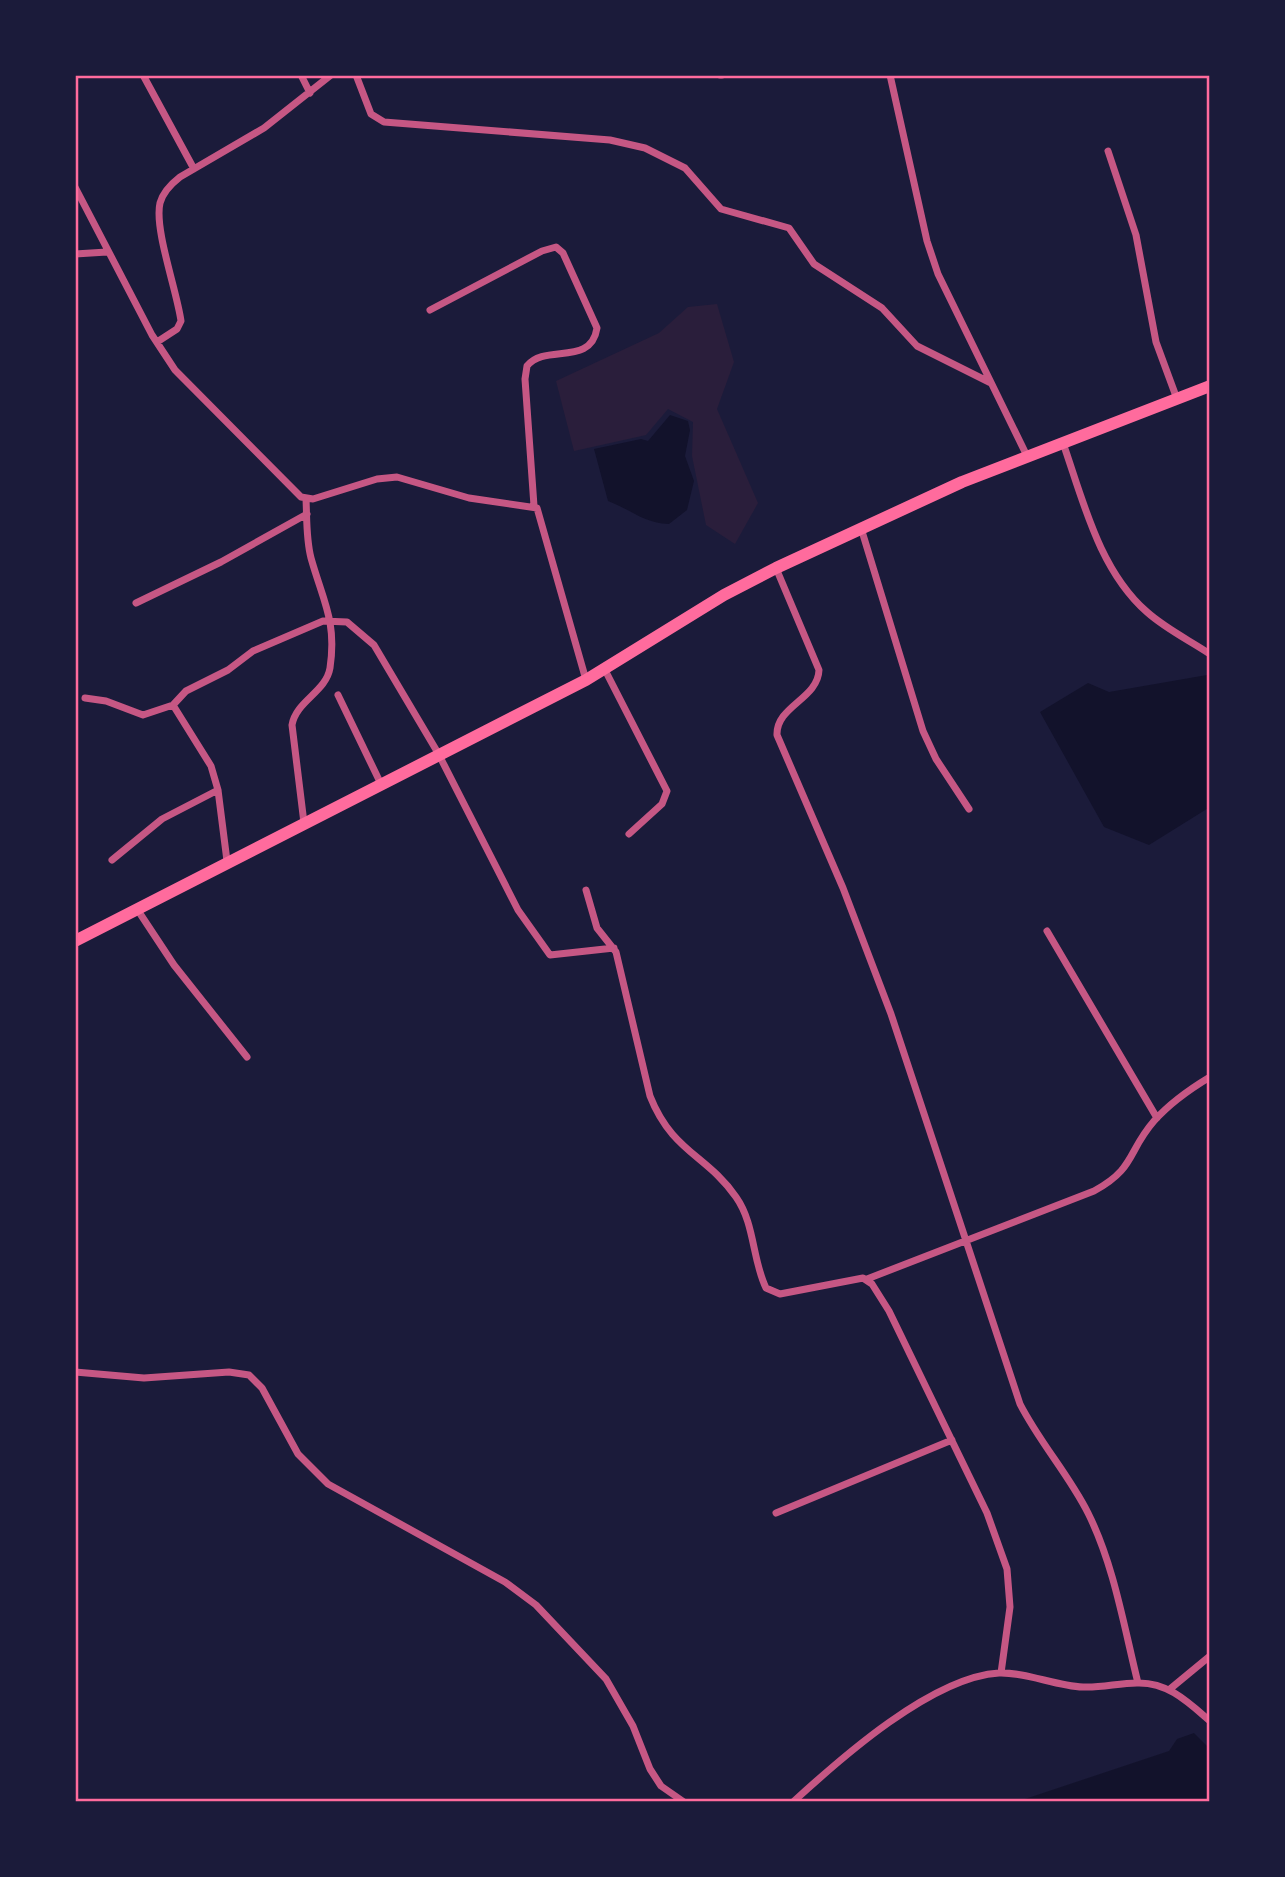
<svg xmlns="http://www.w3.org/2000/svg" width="1285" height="1877" font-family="Arial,sans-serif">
	<rect width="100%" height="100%" fill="#1b1b3a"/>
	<!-- green -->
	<path fill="#2a1e3b" d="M717,304L734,362L717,409L758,503L735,544L706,525L692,456L693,422L668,409L646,435L574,451L556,381L659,333L688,307Z"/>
	<!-- water -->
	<path fill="#12122b" d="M670,415L688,421L690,430L685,456L694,481L687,510L669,524C643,523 632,510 608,501L594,449L641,439L648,441Z
		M1207,675L1210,677V807L1149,845L1104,827L1040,712L1088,683L1109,692Z
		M1194,1733L1210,1749V1802H1016L1169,1751L1177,1739Z"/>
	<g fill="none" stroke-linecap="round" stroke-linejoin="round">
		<!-- minor -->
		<path stroke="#c65784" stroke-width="7" d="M143,75L194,169
			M301,75L310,93
			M356,75L371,114L384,122L610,140L645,148L685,168L721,209L789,228L814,264L882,308L917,346L989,382
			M720,75H722
			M890,75L927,241L938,274L1027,456
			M1108,151L1136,235L1156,342L1177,399
			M75,187L152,335L175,370L301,497L313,499L377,479L397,477L469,498L537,508L586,680
			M75,254L107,252
			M430,310L542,251L556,247L563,253L597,328C591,367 545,343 527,366L525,379L534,506
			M157,342L177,329L181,321C177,291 154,229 160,203C163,192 171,184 180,177L264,128L331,75
			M1063,443C1083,500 1099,570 1147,612C1166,629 1189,640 1210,654
			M861,528L923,731L936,759L969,809
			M776,568L819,670C818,699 776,706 777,735L843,888L891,1014L1020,1404C1040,1443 1069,1475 1088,1513C1114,1565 1124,1627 1138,1683
			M136,603L221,562L307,514
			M604,668L667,791L662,804L629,834
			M338,695L380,782
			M85,698L106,701L143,715L173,705L186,691L228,670L253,651L323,621L347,622L374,645L438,753L518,910L550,955L614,948
			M173,705L211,766L218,790L227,861
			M304,823L292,725C296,701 326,692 330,668C337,621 323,601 311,558C306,539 307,519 306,499
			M112,860L162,819L218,790
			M586,890L597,928L616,952L650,1096C672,1152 707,1155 736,1197C755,1224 752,1259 766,1288L780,1294L863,1278L872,1284L889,1311L987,1513L1007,1569L1010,1607L1001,1673
			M137,909L174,965L247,1057
			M1047,931L1157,1118
			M867,1279L1094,1191C1136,1168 1127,1152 1154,1121C1170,1103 1190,1089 1210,1077
			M75,1372L144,1378L229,1372L249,1375L262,1388L298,1454L328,1484L505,1582L536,1605L606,1679L633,1726L650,1769L661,1786L684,1802
			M776,1513L952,1440
			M1170,1689L1210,1656
			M793,1802C841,1758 932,1677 999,1673C1027,1672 1055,1686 1083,1687C1101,1688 1119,1683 1137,1683C1168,1682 1188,1702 1210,1721"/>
		<!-- secondary -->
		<path stroke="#ff6b9d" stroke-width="12" d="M75,941L586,680L724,595L776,568L962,482L1210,386"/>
	</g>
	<!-- border -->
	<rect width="1285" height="1877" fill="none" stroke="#1b1b3a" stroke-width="154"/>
	<rect x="77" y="77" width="1131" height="1723" fill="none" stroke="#ff6b9d" stroke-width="2.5"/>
</svg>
